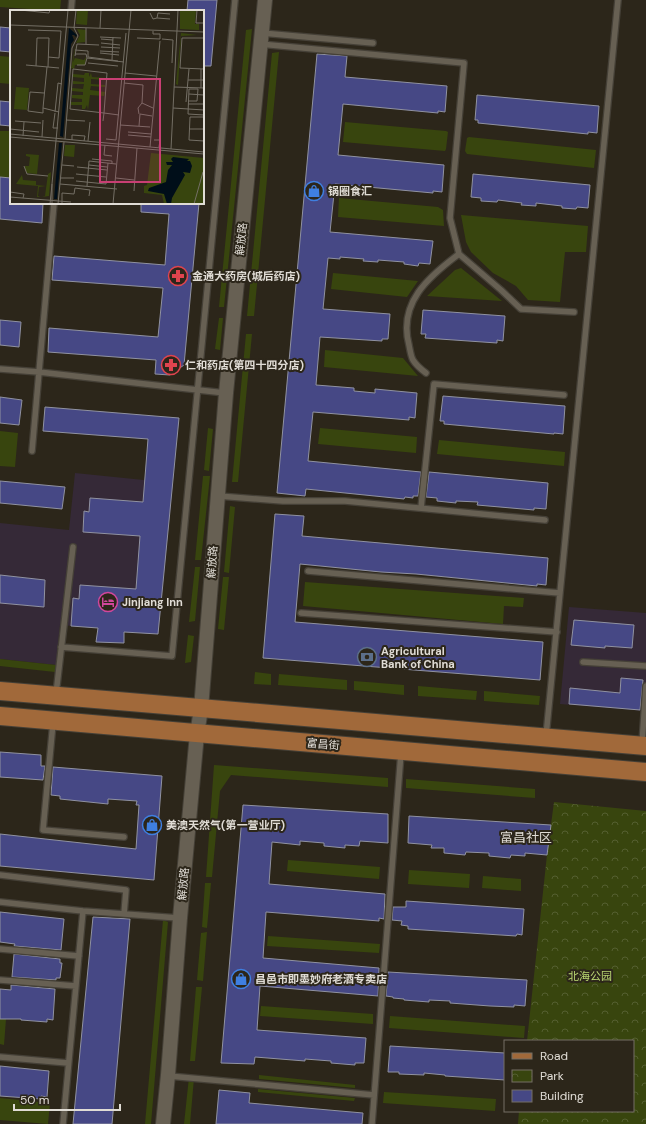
<svg xmlns="http://www.w3.org/2000/svg" width="646" height="1124" font-family="'DM Sans','Noto Sans SC',sans-serif">
	<defs>
		<pattern id="park-crowns" width="20" height="18" patternUnits="userSpaceOnUse"><rect width="20" height="18" fill="#38450e"/><path d="M2 6a3 3 0 1 1 6 0M12 15a3 3 0 1 1 6 0" fill="none" stroke="#545f30"/></pattern>
	</defs>
	<rect width="100%" height="100%" fill="#2c261a"/>
	<!-- commercial -->
	<path fill="#352937" d="M75,473L173,483L158,634L124,632V643L96,642L98,628L60,625L56,665L0,659V523L69,530Z
		M569,607L646,613V711L560,704Z"/>
	<!-- park -->
	<path fill="url(#park-crowns)" d="M554,802L646,811V1124H518L519,1111H633V1041H527L547,855Z"/>
	<!-- garden -->
	<path fill="#38450e" d="M0,0H61L60,11L0,7Z
		M252,29L224,307H219L246,30Z
		M279,52L254,316H247L272,53Z
		M0,56L11,57V84L0,83Z
		M345,122L446,131L448,132L446,149L445,151L343,142Z
		M0,131H11V178L0,177Z
		M469,137L596,150L594,168L467,154L465,151L467,138Z
		M339,198L438,207L443,210L444,226L338,217Z
		M461,215L588,226L586,252H565L560,302L528,300L516,286L493,273L471,252L466,242Z
		M461,268L502,301L427,296L455,270Z
		M333,273L418,281L407,297L331,289Z
		M219,318H223L220,350L215,349Z
		M246,334H252L238,482H232Z
		M325,350L403,358L418,376L324,367Z
		M208,428L213,429L209,471L204,470Z
		M320,428L417,437L416,453L318,444Z
		M0,431L18,433L15,467L0,466Z
		M439,440L565,452L564,466L437,454Z
		M203,476H210L201,560H195Z
		M230,506L235,507L229,573L224,572Z
		M195,567H200L195,621L189,622Z
		M223,577H229L224,630L218,629Z
		M305,582L524,598L523,607L504,606L503,624L303,606Z
		M188,635L194,636L191,662L185,663Z
		M0,659L56,665L55,672L0,666Z
		M255,672L271,674V685L254,684Z
		M279,674L347,680V690L278,685Z
		M354,681L404,685V695L354,690Z
		M418,686L477,691L476,700L418,696Z
		M484,691L540,696L539,705L484,701Z
		M214,765L388,778V787L231,775L220,791L212,877H206Z
		M406,779L535,789V798L406,788Z
		M288,860L380,867L379,879L287,871Z
		M409,870L470,874L469,888L408,884Z
		M483,876L521,879V891L482,888Z
		M205,883H211L207,928L202,927Z
		M163,920L168,922L151,1124H145Z
		M207,932L203,981L197,980L201,933Z
		M268,936L380,944L379,953L267,946Z
		M196,987H202L195,1061H190Z
		M261,1006L373,1014V1024L260,1016Z
		M390,1016L525,1026L524,1038L389,1028Z
		M0,1019H6L4,1045L0,1044Z
		M259,1075L355,1085V1088L259,1079Z
		M189,1077L194,1078L190,1124H184Z
		M258,1089L355,1098L354,1101L258,1092Z
		M384,1092L496,1099L495,1111L383,1103Z
		M0,1098L50,1103L48,1124L0,1120Z"/>
	<!-- building -->
	<path fill="#464885" stroke="#9092a1" d="M188,0H217L211,66H203V11H187Z
		M0,27L11,28V52L0,51Z
		M317,54L347,56L345,77L447,86L445,112L438,111V113L343,104L338,155L444,165L442,192L433,191V193L335,184L330,232L433,241L430,264L419,263L418,266L404,264V262L378,260V262L363,261L364,259L340,257V259L328,258L323,309L390,314L388,339H382V341L320,337L316,385L354,388V391L375,393V389L417,393L415,418L409,417V420L313,412L308,461L421,472L418,496H413V498L405,497L404,499L306,489L305,496L277,493Z
		M477,95L599,106L597,133L588,132V134L478,123V120H475Z
		M0,101L11,102V126L0,125Z
		M473,174L590,185L588,208L577,207L576,209L562,208V206L536,203V206L521,205L522,203L498,200L497,202L481,201V198L471,197Z
		M0,177L11,178V203H43L42,223L0,219Z
		M141,203H199L184,365L170,375L155,374L156,360L48,352L49,328L158,337L163,288L52,280L54,256L165,265L169,214L141,212Z
		M423,310L505,316L503,341L497,340V343L425,338L426,334H421Z
		M0,320L21,322L19,347L0,345Z
		M443,396L565,406L563,434L554,433V434L444,424V421H440Z
		M0,397L22,400L19,425L0,423Z
		M45,407L179,418L158,634L124,632V643L96,642L98,628L71,626L73,598L79,599L80,585L136,589L140,536L83,532L84,511L89,512L90,498L143,502L148,439L43,431Z
		M429,472L548,483L546,509L534,508V510L477,505L478,502L456,501V503L437,501V498L426,497Z
		M0,481L65,487L62,509L0,503Z
		M275,514L304,516L302,536L548,558L546,585L537,584V586L416,574L381,572L300,564L295,622L543,642L540,680L263,658Z
		M0,575L45,580L44,607L0,603Z
		M574,620L634,625L632,648L605,646V648L571,645Z
		M621,678L643,680L640,710L569,704L570,688L620,693Z
		M0,752L41,755V766H45L43,780L0,777Z
		M53,767L162,776L154,880L0,866V834L136,849L139,805H136L137,801L108,799V804L60,799V796L51,795Z
		M243,805L388,814V843L360,841L359,846L345,845V848L324,846V843L300,841V845L272,842L269,884L385,894L384,919L379,918V921L266,912L263,958L379,968L378,996L260,986L257,1030L366,1038L364,1063H355V1065L331,1063V1061L305,1059V1061L255,1057L254,1064L221,1063Z
		M409,816L551,825L547,855L525,853V856L511,855L510,858L489,856V853L466,852L465,855L444,853V848H431L432,845L408,843Z
		M406,901L524,909L522,935L517,934L516,936L408,929V926L401,925L402,921L392,920L393,907H406Z
		M0,912L64,919L61,950L14,946L15,944L0,942Z
		M93,917L130,919L112,1124H73Z
		M14,954L60,959V963H62L60,978H56V980L12,977Z
		M388,972L527,980L525,1006L514,1005V1007L490,1006L450,1003V1001L429,1000V1002L404,1000V999L393,998V997L386,996Z
		M11,985L55,989L53,1020L47,1019V1022L21,1020V1019H0V989L11,990Z
		M390,1046L505,1053V1080L445,1076V1075L424,1073V1075L399,1074V1072H388Z
		M0,1066L49,1071L47,1097L41,1096V1099L0,1096Z
		M219,1090L250,1093L249,1103L363,1113L362,1124H216Z"/>
	<g fill="none" stroke-linecap="round" stroke-linejoin="round">
		<defs>
			<path id="service" d="M71,11L72,0
				M262,33L373,43
				M260,44L464,63L450,218L459,254L501,290L521,309L574,312
				M0,369L39,372L54,203
				M426,373C422,370 416,365 413,360C411,357 410,350 409,345C398,303 428,277 459,254
				M32,451L39,372L225,393
				M219,496L283,501H345L545,520
				M421,508L434,384L564,395
				M308,571L560,593
				M301,613L557,632
				M61,647L172,656L235,0
				M583,662L646,666
				M56,694L73,547
				M53,723L43,830L124,837
				M546,736L618,0
				M642,744L646,686
				M0,875L126,890L124,914
				M0,902L83,911L179,918
				M0,949L79,956
				M0,980L76,986
				M0,1057L68,1063
				M169,1076L374,1095
				M63,1124L83,911
				M372,1124L401,753"/>
			<path id="tertiary" d="M163,1124L168,1075L180,918L197,734L201,709L226,393L265,0"/>
			<path id="primary" d="M0,691L646,746
				M0,716L646,772"/>
		</defs>
		<!-- service casing -->
		<use href="#service" stroke="#454037" stroke-width="8"/>
		<!-- tertiary casing -->
		<use href="#tertiary" stroke="#454037" stroke-width="16"/>
		<!-- primary casing -->
		<use href="#primary" stroke="#454037" stroke-width="20"/>
		<!-- service -->
		<use href="#service" stroke="#676053" stroke-width="5.5"/>
		<!-- tertiary -->
		<use href="#tertiary" stroke="#676053" stroke-width="14"/>
		<!-- primary -->
		<use href="#primary" stroke="#a1693a" stroke-width="18"/>
	</g>
	<!-- icons -->
	<defs>
		<symbol id="shop-ring" viewBox="-11 -11 22 22"><circle r="9.5" fill="#2c261a" stroke="#3f7fe0" stroke-width="1.5"/><path d="M-5-2.5h2.3a2.7 3.5 0 0 1 5.4 0H5L5.5 6h-11ZM-1.5-2.5h3a1.5 2.3 0 0 0-3 0Z" fill="#3f7fe0"/></symbol>
		<symbol id="pharmacy-ring" viewBox="-11 -11 22 22"><circle r="9.5" fill="#2c261a" stroke="#e0444e" stroke-width="1.5"/><path d="M-2-6h4v4h4v4h-4v4h-4v-4h-4v-4h4Z" fill="#e0444e"/></symbol>
		<symbol id="hotel-ring" viewBox="-11 -11 22 22"><circle r="9.5" fill="#2c261a" stroke="#d1479c" stroke-width="1.5"/><path d="M-6-4.5h1.5V1H6V5H4.5V3h-9V5H-6ZM-4 0a1.8 1.8 0 1 1 3.6 0ZM.5 0V-2.5h3Q6-2.5 6 0Z" fill="#d1479c"/></symbol>
		<symbol id="bank-ring" viewBox="-11 -11 22 22"><circle r="9.5" fill="#2c261a" stroke="#5c6f8a" stroke-width="1.5"/><path d="M-6-4H6V4H-6ZM0-2.3a2.3 2.3 0 1 0 0 4.6a2.3 2.3 0 1 0 0-4.6Z" fill="#5c6f8a"/></symbol>
	</defs>
	<g fill-rule="evenodd">
		<use href="#shop-ring" x="303" y="180" width="22" height="22"/>
		<use href="#pharmacy-ring" x="167" y="265" width="22" height="22"/>
		<use href="#pharmacy-ring" x="160" y="354" width="22" height="22"/>
		<use href="#hotel-ring" x="97" y="591" width="22" height="22"/>
		<use href="#bank-ring" x="356" y="646" width="22" height="22"/>
		<use href="#shop-ring" x="141" y="814" width="22" height="22"/>
		<use href="#shop-ring" x="230" y="968" width="22" height="22"/>
	</g>
	<g text-anchor="middle" stroke-width="4" stroke-linejoin="round" paint-order="stroke">
		<!-- poi labels -->
		<g font-size="11" font-weight="bold" fill="#e0dcd5" stroke="#2c261a" text-anchor="start">
			<text x="328" y="195">锅圈食汇</text>
			<text x="192" y="280">金通大药房(城后药店)</text>
			<text x="185" y="369">仁和药店(第四十四分店)</text>
			<text x="122" y="606">Jinjiang Inn</text>
			<text x="381" y="655">Agricultural<tspan x="381" dy="13">Bank of China</tspan></text>
			<text x="166" y="829">美澳天然气(第一营业厅)</text>
			<text x="255" y="983">昌邑市即墨妙府老酒专卖店</text>
		</g>
		<!-- street labels -->
		<g font-size="11" fill="#e0dcd5" stroke="#2c261a">
			<text transform="translate(241 239) rotate(-84)" y="4">解放路</text>
			<text transform="translate(212 562) rotate(-86)" y="4">解放路</text>
			<text transform="translate(323 744) rotate(5)" y="4">富昌街</text>
			<text transform="translate(183 884) rotate(-85)" y="4">解放路</text>
		</g>
		<!-- park labels -->
		<g font-size="11" fill="#bad672" stroke="#2c261a">
			<text x="590" y="980">北海公园</text>
		</g>
		<!-- quarter labels -->
		<g font-size="13" fill="#e0dcd5" stroke="#2c261a">
			<text x="526" y="842">富昌社区</text>
		</g>
	</g>
	<!-- overview -->
	<g transform="translate(10 10)">
		<rect width="194" height="194" fill="#2c261a"/>
		<path d="M67,0H78L77,15L66,14ZM67,19L76,20L75,32L66,33L70,25ZM55,135H65L64,147L54,146ZM141,143L194,148V194H154L152,185L134,183V176L137,175Z" fill="#38450e"/>
		<path d="M170,0H186L185,14H189V20L170,19ZM171,23L187,25L171,26L168,75L166,74ZM66,33L63,52L65,48L74,50L76,47L75,55H65L64,59L61,58ZM75,63H79V67L81,63L82,67L96,68V70L81,69V74L95,75V77L81,76L80,80L95,82L94,86L80,85L78,100L77,95L75,99H72V95H61V92H72V89L62,88V85H73V82L62,81V78L73,79L74,74H63V71L74,72V68L63,67V64L74,65ZM6,77L19,78L17,100L4,99ZM16,144L29,145L27,164L17,163L15,160V156H19L20,147L16,146ZM41,162L39,186L32,187L35,186L38,164ZM12,165L13,170L26,171V175L36,176L29,177L28,186L30,187H27L28,176L6,174Z" fill="#38450e"/>
		<path d="M59,18L67,25L66,27L64,25H62L64,30L61,34L53,127L50,126ZM49,133H52L47,189H44ZM163,147L179,149L177,151H180L182,156L180,163L173,162L175,165L162,188L161,194H157L154,184L138,181L139,178L156,172L158,160L162,155H157L156,152H163L161,149Z" fill="#000e19"/>
		<path fill="none" stroke="#746f65" stroke-width="1" d="M10,0L39,3L40,0M187,0L186,13H194M140,3L143,9L147,8L148,3L160,4M147,8L160,9M0,15L194,22M90,18L91,0M18,20L51,21L49,48L38,47M90,27L111,28M127,28L150,29V24H143V21M194,28H172L170,58L194,59M0,29V15M91,29L103,30M152,29L163,30L162,53M91,33L110,35M76,34V18M91,37L110,38M65,40L78,41V47L108,51M90,41L109,42M90,43L109,45M65,44H76L77,48L114,52M65,46L67,34L89,35M102,50L103,27M78,53L108,56M16,55L49,58M67,55H75L77,48M26,56L27,28H39L38,57M37,57L33,98L49,102M63,59L97,63L94,103L60,99ZM115,63L146,66M178,70H194M114,73L133,75L132,93L143,98M164,77L194,78M191,78V59M179,84L194,85M179,91H187L188,79H179L178,104L194,105M176,92L179,59M178,94H194M33,98V103L18,101L20,82L34,83M163,98L194,100M45,102L48,73L52,74M45,103L43,118H48M129,104L128,98L132,93M194,107H180L179,130L194,131M56,110L75,111M5,111L31,113M93,111L94,103L109,105M110,115L140,117M129,116L130,104L142,106M0,119L29,122M180,119H193M118,122L141,124M0,124L194,142M118,125L141,127M13,126L14,112M0,127L194,144M32,127L33,110M55,129L62,38L68,26L64,18L66,0M96,129L106,130L116,23M62,130V125L75,126L74,131M144,130H150L149,137M78,131L80,112M95,135L94,145L102,146M140,137L150,31M161,139L168,0M82,149L102,151V153M52,155L64,156M79,155L97,157M14,156L17,164L38,166M67,157L97,160M66,164L96,167M51,168H64M106,168L124,170M66,171L96,174L98,153M42,174L58,0M50,174L107,179M77,176L79,151L106,154M124,181L127,138M0,182L14,184L13,188M0,187L61,192M40,194L42,174M42,194V174M48,194L54,132M52,194V183L64,184L65,178L80,180L79,186M103,194L121,0M184,194L193,162"/>
		<path fill="#c83f73" fill-opacity="0.15" stroke="#c83f73" stroke-width="2" d="M90,69H150V172H90Z"/>
		<rect width="194" height="194" fill="none" stroke="#e0dcd5" stroke-width="2"/>
	</g>
	<!-- legend -->
	<rect x="504" y="1040" width="130" height="72" fill="#2c261a" stroke="#746f65"/>
	<rect x="512" y="1053" width="20" height="6" fill="#a1693a" stroke="#746f65"/>
	<text x="540" y="1060" font-size="12" fill="#e0dcd5">Road</text>
	<rect x="512" y="1070" width="20" height="12" fill="url(#park-crowns)" stroke="#746f65"/>
	<text x="540" y="1080" font-size="12" fill="#e0dcd5">Park</text>
	<rect x="512" y="1090" width="20" height="12" fill="#464885" stroke="#746f65"/>
	<text x="540" y="1100" font-size="12" fill="#e0dcd5">Building</text>
	<!-- scale -->
	<path d="M14 1104v6h106v-6" fill="none" stroke="#e0dcd5" stroke-width="2"/>
	<text x="20" y="1104" font-size="12" fill="#e0dcd5" stroke="#2c261a" stroke-width="3" paint-order="stroke">50 m</text>
</svg>
